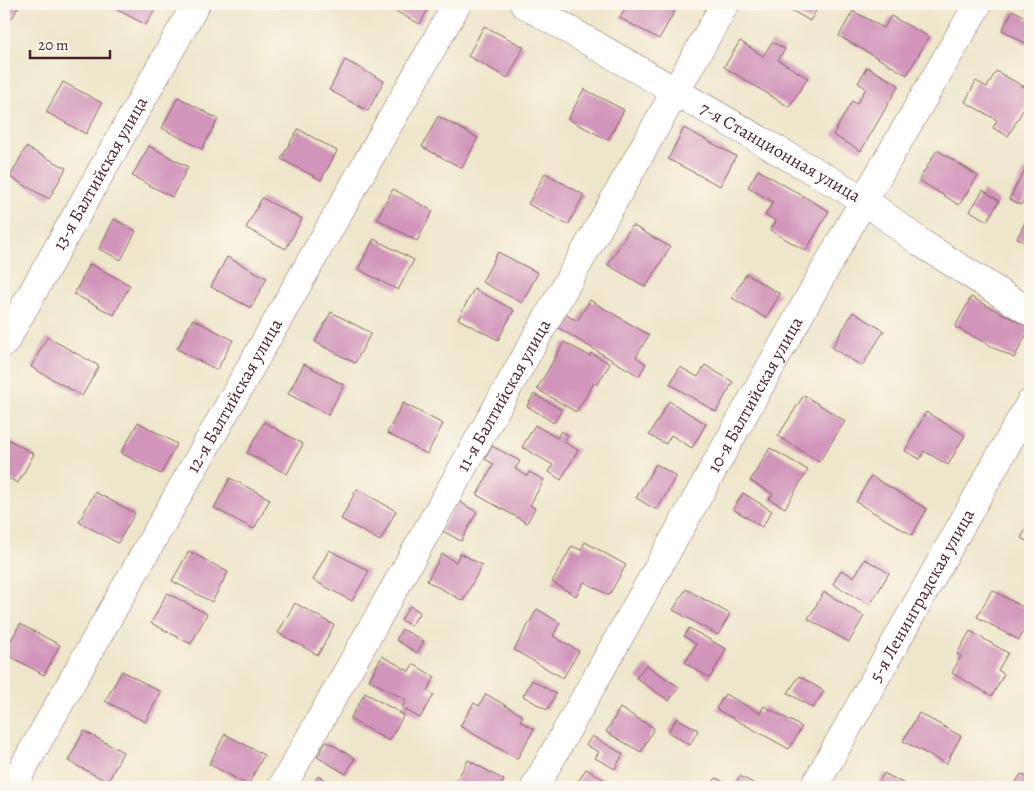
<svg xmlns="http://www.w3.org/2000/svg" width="1034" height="791" font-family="Alegreya,serif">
	<rect width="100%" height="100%" fill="#fbf7ec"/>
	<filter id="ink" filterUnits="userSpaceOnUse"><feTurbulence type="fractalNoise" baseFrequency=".02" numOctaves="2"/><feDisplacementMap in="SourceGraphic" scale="10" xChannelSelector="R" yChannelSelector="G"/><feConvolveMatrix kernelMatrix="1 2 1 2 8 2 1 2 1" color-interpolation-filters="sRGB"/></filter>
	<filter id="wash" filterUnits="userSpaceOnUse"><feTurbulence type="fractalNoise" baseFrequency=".0096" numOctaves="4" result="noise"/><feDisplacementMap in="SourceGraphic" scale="20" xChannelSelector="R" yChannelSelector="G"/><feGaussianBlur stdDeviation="1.12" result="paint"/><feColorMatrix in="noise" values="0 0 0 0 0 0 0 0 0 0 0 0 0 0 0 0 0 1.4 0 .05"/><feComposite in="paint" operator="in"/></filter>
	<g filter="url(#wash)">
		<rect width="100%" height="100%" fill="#eee6ca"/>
		<g id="blocks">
			<!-- building -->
			<path fill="#d194ba" d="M4,4H20L12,18L4,14Z
				M114,4H158L146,25L112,7Z
				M382,4H431L420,24Z
				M627,4H665L676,9L659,39L620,18Z
				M781,4H820L810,21Z
				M1019,4H1030V10Z
				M1013,10L1030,20V46L1002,30Z
				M853,11L884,28L891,16L929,37L907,75L839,36Z
				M484,26L524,47L508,78L468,56Z
				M740,41L763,56L772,42L785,49L778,60L808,78L789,107L724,67Z
				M345,60L384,81L368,111L329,90Z
				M867,67L899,85L861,151L833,135L852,101L857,104L866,88L858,83Z
				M996,71L1030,90L1024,103L1026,105L1008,136L993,128L997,120L965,102L976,81L987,87Z
				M63,82L102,103L86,134L46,112Z
				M584,89L624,110L608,140L568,119Z
				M178,97L218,119L202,149L162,128Z
				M438,116L478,138L462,168L422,147Z
				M684,128L736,156L720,186L668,159Z
				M298,129L337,151L321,180L281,159Z
				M149,146L188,167L172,197L132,176Z
				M26,147L66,168L49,199L10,177Z
				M937,150L978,176L959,205L919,180Z
				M1030,160V197L1026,195L1021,205L1009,199Z
				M758,170L829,211L806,251L770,230L776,221L765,215L773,202L748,187Z
				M545,173L584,195L568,225L528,204Z
				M393,189L433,211L417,241L377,219Z
				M983,190L999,201L987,221L970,211Z
				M262,198L302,219L286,249L246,228Z
				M1030,213V245L1017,238Z
				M114,219L136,231L121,260L99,249Z
				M632,225L670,247L646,287L608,265Z
				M374,239L414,260L398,290L358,269Z
				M498,252L538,273L522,303L482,282Z
				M227,257L267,278L251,308L211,287Z
				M90,264L130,285L114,315L74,294Z
				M746,274L780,294L766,318L732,298Z
				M474,289L514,310L498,340L458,319Z
				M971,297L1030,328L1014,358L955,327Z
				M590,300L649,335L636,357L646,364L639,376L555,326L563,313L577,321Z
				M331,312L371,333L355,363L315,342Z
				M853,312L884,331L862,366L832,348Z
				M193,319L233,340L217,370L177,349Z
				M47,337L99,366L82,396L31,367Z
				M564,342L590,356L591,353L610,364L597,385L594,383L576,412L537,389Z
				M304,364L344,385L328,415L288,394Z
				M705,365L733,382L716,412L670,384L680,367L698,377Z
				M534,394L562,410L554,423L527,406Z
				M804,395L845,421L819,462L778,436Z
				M669,401L706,424L692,448L671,435L666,444L649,435Z
				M403,403L443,424L427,454L387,433Z
				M926,412L965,435L948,465L924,451L920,459L905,451Z
				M138,422L177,444L161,474L121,453Z
				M264,422L303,444L287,474L247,453Z
				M535,425L557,438L561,431L568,435L564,442L578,450L561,480L549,472L553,465L522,447Z
				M4,437L34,454L18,483L4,476Z
				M492,446L520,461L515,469L527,476L529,472L544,480L530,505L535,508L527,523L477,495L494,464L485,459Z
				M770,448L808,470L785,508L769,499L773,494L750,481Z
				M656,464L676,476L657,510L636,498Z
				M871,476L927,509L912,535L856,502Z
				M230,478L270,499L254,529L214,508Z
				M357,489L396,511L380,541L341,519Z
				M95,492L135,513L118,543L79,522Z
				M743,493L772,511L762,527L733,509Z
				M458,501L477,512L461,541L441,530Z
				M1030,522V543L1021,538Z
				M585,542L626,565L609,595L584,582L576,596L552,582L572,546L581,550Z
				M329,550L369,571L352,601L313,580Z
				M189,551L228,572L212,602L172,581Z
				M460,553L482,565L463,601L427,581L442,554L456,562Z
				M865,559L889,573L870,605L833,584L841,570L854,577Z
				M686,589L730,614L718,635L673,610Z
				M992,590L1030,611V620L1019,640L977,617Z
				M824,592L864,616L849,642L808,619Z
				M167,593L207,614L191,644L151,623Z
				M295,603L334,625L318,655L278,633Z
				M410,606L420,612L411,626L401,620Z
				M537,609L560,623L553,636L579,651L563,678L514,650Z
				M20,624L60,645L44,675L4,653Z
				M689,628L726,649L710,678L685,663L696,644L684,636Z
				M402,629L424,641L417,653L396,640Z
				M970,631L1008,653L998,670L1004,674L992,696L952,673L961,656L957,654Z
				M382,656L409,671L413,664L435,677L427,691L434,695L420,718L402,708L406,700L369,680Z
				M646,665L679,687L669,701L636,678Z
				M122,671L161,692L145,722L105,701Z
				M799,676L824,691L813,708L788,693Z
				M532,680L556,694L547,710L523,696Z
				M365,693L404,715L389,741L350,719Z
				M486,694L523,716L520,721L534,729L517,759L460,726L474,703L479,706Z
				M725,694L760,713L764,706L802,727L789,749L716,709Z
				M620,708L654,728L641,752L606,732Z
				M919,713L961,736L946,764L903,741Z
				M677,718L698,730L690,745L668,732Z
				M84,731L123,752L108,782L68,761Z
				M225,734L264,755L248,785L209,764Z
				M592,736L623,754L615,769L595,758L599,752L586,745Z
				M326,741L355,758L346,774L317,757Z
				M468,760L504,780L500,787H453Z
				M586,769L617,787H575Z
				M884,773L910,787H876Z
				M1021,774L1030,779V787H1013Z
				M318,776L337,787H311Z
				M740,776L760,787H733Z
				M716,778L732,787H710Z"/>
		</g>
	</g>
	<g filter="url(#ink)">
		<use href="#blocks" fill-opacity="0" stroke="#836563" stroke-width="1"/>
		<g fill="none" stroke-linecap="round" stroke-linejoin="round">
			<defs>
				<g id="minor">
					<path id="s1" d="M524,4L864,200L921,243L1030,312"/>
					<path id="s2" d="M4,343L196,4"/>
					<path id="s3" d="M12,787L457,4"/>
					<path id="s4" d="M282,787L725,4"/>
					<path id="s5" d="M535,787L864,200L978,4"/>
					<path id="s6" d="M814,787L1030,403"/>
				</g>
			</defs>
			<!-- minor casing -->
			<use href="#minor" stroke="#836563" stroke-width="29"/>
			<!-- minor -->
			<use href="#minor" stroke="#fff" stroke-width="28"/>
		</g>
	</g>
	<g text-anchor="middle" stroke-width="4" stroke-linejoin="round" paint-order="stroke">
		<!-- street labels -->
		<g font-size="18" fill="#4a1f2b" stroke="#fbf7ec">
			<text dy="6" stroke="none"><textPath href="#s1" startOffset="296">7-я Станционная улица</textPath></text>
			<text dy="6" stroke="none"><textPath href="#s2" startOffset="195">13-я Балтийская улица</textPath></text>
			<text dy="6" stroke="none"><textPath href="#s5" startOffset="450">10-я Балтийская улица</textPath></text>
			<text dy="6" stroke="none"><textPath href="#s3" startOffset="450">12-я Балтийская улица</textPath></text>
			<text dy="6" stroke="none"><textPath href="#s4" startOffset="450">11-я Балтийская улица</textPath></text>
			<text dy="6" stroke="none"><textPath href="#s6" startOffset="220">5-я Ленинградская улица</textPath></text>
		</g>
	</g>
	<!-- margin -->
	<rect width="1034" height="791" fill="none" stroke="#fbf7ec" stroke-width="20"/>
	<!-- scale -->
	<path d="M30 50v8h80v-8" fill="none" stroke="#4a1f2b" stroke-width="2.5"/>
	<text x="38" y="50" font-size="15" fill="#4a1f2b" stroke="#fbf7ec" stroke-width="4" paint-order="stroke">20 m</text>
</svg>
